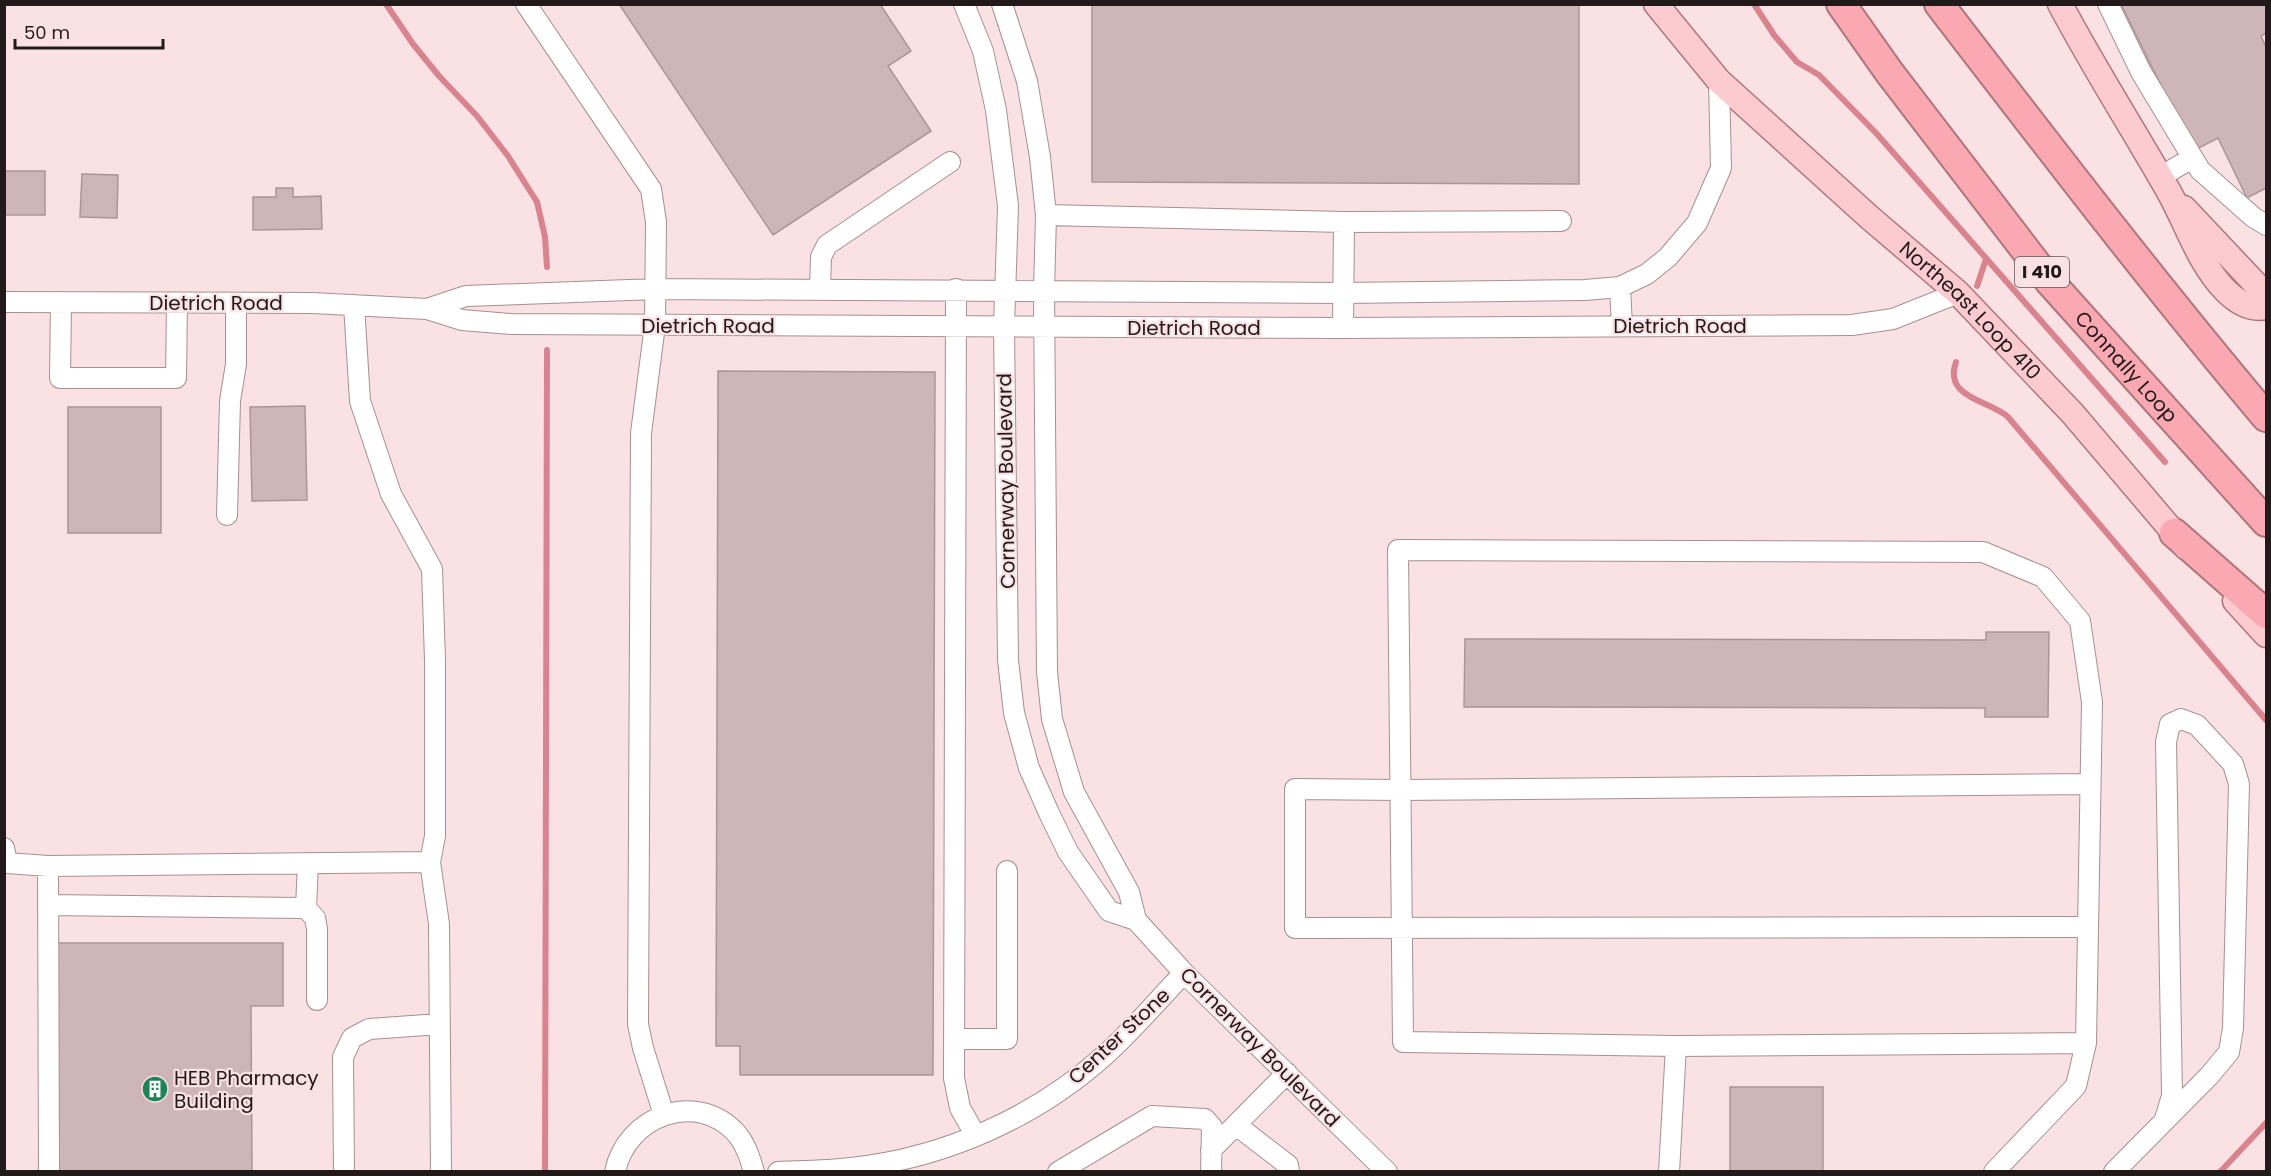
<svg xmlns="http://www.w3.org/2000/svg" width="2271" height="1176" font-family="Poppins,sans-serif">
	<rect width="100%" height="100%" fill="#fae1e3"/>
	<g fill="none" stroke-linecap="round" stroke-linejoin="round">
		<!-- stream -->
		<path stroke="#d8838e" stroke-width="6" d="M386,4L413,44L439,76L477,116L508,156L537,202L545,237L547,267
			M1754,4L1774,35L1797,62L1819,75L1876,133L2165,462
			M1977,286L1986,259
			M1956,362C1943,398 1989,400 2008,417L2266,720
			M545,1172L547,350
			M2220,1172L2266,1123"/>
	</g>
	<!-- building -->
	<path fill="#ceb6b8" stroke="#ac9597" stroke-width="1.5" d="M619,4H880L911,51L888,66L931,131L773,235Z
		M1092,4H1579V184L1092,182Z
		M2121,4H2266V33L2261,36L2266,47V188L2247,198L2218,138L2193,151Z
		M4,171H45V215H4Z
		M82,174L118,175L117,218L80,217Z
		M276,188H293V197L321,196L322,229L253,230V197H276Z
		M718,371L935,372L933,1075H740V1046H716Z
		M305,406L307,500L252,501L250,407Z
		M68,407H161V533H68Z
		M1986,632H2049L2048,717H1985V708L1464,707L1465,639L1986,640Z
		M58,943H283V1006H251L252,1172H58Z
		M1730,1087H1823V1172H1730Z"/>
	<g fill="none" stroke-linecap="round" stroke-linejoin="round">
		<defs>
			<path id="minor" d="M526,4L651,189L656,222L655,325L641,433L638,1024L643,1048L664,1115
				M964,4L983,51L996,110L1008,206L1004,327L1008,660L1014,713L1029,768L1049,813L1068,852L1109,911L1136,920
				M1002,4L1027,81L1040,157L1046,215L1044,291L1047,672L1052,719L1074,792L1129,892L1136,920L1184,973L1387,1172
				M2108,4L2141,72L2200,170L2253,217L2266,225
				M2160,177L2192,158
				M1046,215L1344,222L1561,221
				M1620,287L1622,326
				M820,289L821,257L827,245L950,162
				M956,289L954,1078L960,1108L976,1136
				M4,302L312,303L427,309L462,320L511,324L1343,328L1852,325L1893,319L1958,293
				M61,302L60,378H176L177,303
				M427,309L466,296L656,289L1343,293L1585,290L1620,287L1647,274L1668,257L1697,223L1721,168L1719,81
				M1343,328L1344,222
				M227,515L230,401L236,364V303
				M4,848L7,863L48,866L430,862L435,836V660L432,569L391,494L360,401L354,305
				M430,862L439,924L441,1172
				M48,866L49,1172
				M48,905L306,908L308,863
				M306,908L315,918L317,929V1000
				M2087,927L1295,928V789L1400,790L2090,784
				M954,1039H1007V871
				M1676,1046L2086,1043
				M1236,1125L1288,1165L1289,1172
				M1211,1150L1287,1073
				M344,1172L343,1057L352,1038L369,1029L440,1024
				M615,1172C626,1116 697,1089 737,1134C746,1145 750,1158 754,1172
				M778,1172C802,1171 827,1171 851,1168C944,1158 1035,1118 1105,1055C1133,1030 1158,1000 1184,973
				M1058,1172L1152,1116L1205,1119L1212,1127L1211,1172
				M1669,1172L1676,1046L1403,1042L1398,550L1983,552L2043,577L2080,621L2092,702L2086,1043L2076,1086L1994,1172
				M2114,1172L2209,1076L2229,1052L2233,1028L2239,784L2233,764L2197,725L2181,719L2170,724L2166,742L2172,1096L2165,1119"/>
			<g id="major">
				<path id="s1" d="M1656,4L1719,81L1869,217L1958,293L2073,414L2186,547"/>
				<path d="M2060,4C2094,68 2133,129 2169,192C2187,224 2199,264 2226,291C2237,302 2251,310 2266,307"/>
				<path d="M2184,208L2266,295"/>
				<path d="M2235,601L2266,635"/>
			</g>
			<g id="highway">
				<path id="s2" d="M1841,4L1889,72L2050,282L2266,522"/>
				<path d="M1939,4C2046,143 2153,283 2266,417"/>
				<path d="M2174,533L2266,614"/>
			</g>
		</defs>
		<!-- minor casing -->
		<use href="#minor" stroke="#a69091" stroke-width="22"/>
		<!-- major casing -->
		<use href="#major" stroke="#ae767c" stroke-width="27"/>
		<!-- highway casing -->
		<use href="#highway" stroke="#ae767c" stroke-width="32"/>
		<!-- minor -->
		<use href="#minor" stroke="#fff" stroke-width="20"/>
		<!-- major -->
		<use href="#major" stroke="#fccbd0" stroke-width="24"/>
		<!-- highway -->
		<use href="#highway" stroke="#faa8b1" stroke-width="28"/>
	</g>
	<!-- icons -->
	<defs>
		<symbol id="building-disc" viewBox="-11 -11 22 22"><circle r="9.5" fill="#1e825b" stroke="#fae1e3"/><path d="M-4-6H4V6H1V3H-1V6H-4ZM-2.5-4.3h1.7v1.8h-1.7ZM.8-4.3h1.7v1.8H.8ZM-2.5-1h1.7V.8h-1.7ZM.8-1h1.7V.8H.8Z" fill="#fff"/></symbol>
	</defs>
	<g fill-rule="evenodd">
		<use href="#building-disc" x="140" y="1074" width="30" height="30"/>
	</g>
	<g text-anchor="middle" stroke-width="4.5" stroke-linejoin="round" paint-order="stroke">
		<!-- shield labels -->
		<rect fill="#fae1e3" stroke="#635556" stroke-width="1.5" x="2015" y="257" width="54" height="30" rx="4.5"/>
		<g font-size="18" font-weight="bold" fill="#22191a">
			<text x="2042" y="278">I 410</text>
		</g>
		<!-- street labels -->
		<g font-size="20" fill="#22191a" stroke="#fae1e3">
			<text x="216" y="310">Dietrich Road</text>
			<text dy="7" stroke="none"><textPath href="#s1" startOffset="440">Northeast Loop 410</textPath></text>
			<text x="708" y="333">Dietrich Road</text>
			<text x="1680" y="333">Dietrich Road</text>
			<text x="1194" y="335">Dietrich Road</text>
			<text dy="7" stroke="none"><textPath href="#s2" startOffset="462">Connally Loop</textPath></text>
			<text transform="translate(1006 481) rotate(-91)" y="7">Cornerway Boulevard</text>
			<text transform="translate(1119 1036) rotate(-43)" y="7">Center Stone</text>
			<text transform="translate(1260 1047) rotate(45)" y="7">Cornerway Boulevard</text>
		</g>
		<!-- poi labels -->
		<g font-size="20" fill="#22191a" stroke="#fae1e3" text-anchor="start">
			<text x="174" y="1085">HEB Pharmacy<tspan x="174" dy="23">Building</tspan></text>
		</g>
	</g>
	<!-- border -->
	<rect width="2271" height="1176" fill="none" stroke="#22191a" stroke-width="12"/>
	<!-- scale -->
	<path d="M15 39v9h148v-9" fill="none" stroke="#22191a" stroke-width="3"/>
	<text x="24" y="39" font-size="18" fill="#22191a" stroke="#fae1e3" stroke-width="4.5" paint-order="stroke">50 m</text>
</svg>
